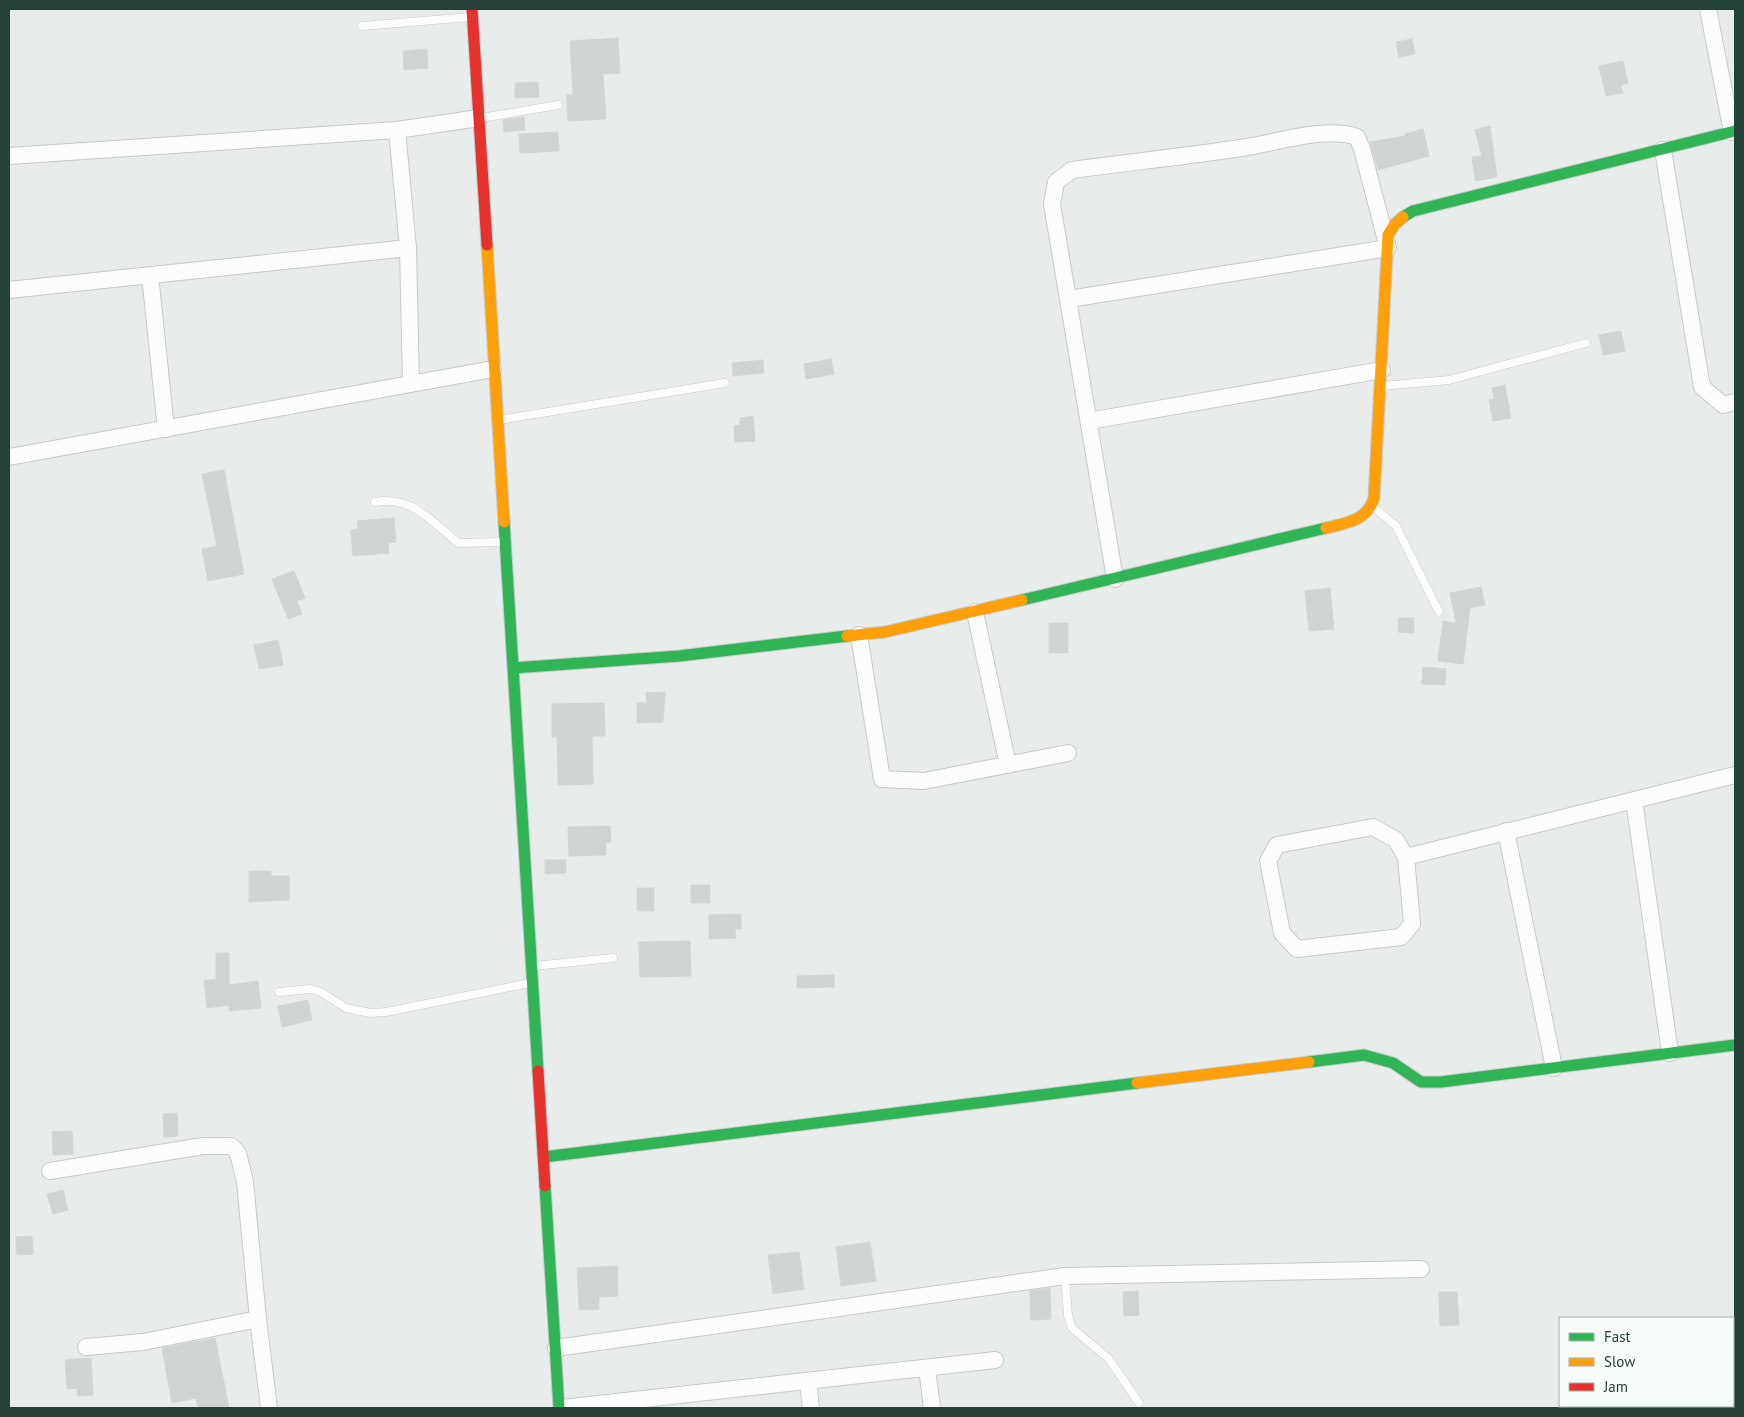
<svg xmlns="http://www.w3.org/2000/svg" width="1744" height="1417" font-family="'PT Sans',sans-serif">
	<rect width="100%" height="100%" fill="#e8edeb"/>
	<!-- building -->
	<path fill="#cfd4d2" stroke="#d1d6d4" d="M618,38L620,73L603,74L606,119L568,121L567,95H573L570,41Z
		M1412,39L1415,54L1399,57L1396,42Z
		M427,49L428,68L404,70L403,51Z
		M1623,61L1628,83L1621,85L1623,93L1606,96L1599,66Z
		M538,82L539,97L515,98V83Z
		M524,117L525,130L504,132L503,120Z
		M1490,126L1497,177L1475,181L1472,157L1482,156L1475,130Z
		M1423,129L1429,156L1378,170L1370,142L1405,136V134Z
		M558,132L559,151L520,153L519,134Z
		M1621,331L1625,351L1603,355L1599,335Z
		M831,359L834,374L806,379L804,364Z
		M763,360L764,373L733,376L732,363Z
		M1505,385L1511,418L1493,421L1489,400L1494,399L1492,388Z
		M753,416L755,441L735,442L734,426L740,425V418Z
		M224,470L244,574L208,581L202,549L217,546L202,474Z
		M394,518L396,542L388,543L389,553L353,556L351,530L358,529L357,521Z
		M294,571L305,598L297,601L302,614L288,619L272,579Z
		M1481,587L1485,605L1470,608L1463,664L1438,661L1443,621L1456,623L1450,593Z
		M1330,588L1334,629L1309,631L1305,591Z
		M1399,618H1414V633L1398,632Z
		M1049,623H1068V653H1049Z
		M278,640L283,665L259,669L254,645Z
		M1423,667L1446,669L1445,685L1422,684Z
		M665,692L663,722L637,723V703H647L646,693Z
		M604,703L605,736H592L593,784L558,785L557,737H552V704Z
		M610,826L611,842H606V855L569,856L568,827Z
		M545,860H566V873L545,874Z
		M249,871H271V876H289V900L249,902Z
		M691,885H710V903H691Z
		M637,888H654V911H637Z
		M741,914V929H735L736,938L709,939V915Z
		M690,941L691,976L640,977L639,942Z
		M216,953H229V985L258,981L261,1008L229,1011V1005L207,1008L204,981L216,979Z
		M834,975V987L797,988V976Z
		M308,1000L312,1020L282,1027L278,1006Z
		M177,1113L178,1136L164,1137L163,1114Z
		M72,1131L73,1154L53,1155L52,1132Z
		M63,1190L68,1210L53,1214L47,1194Z
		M32,1236L33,1254L17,1255L16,1237Z
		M870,1242L876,1281L841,1286L836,1247Z
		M799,1252L804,1289L773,1294L768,1255Z
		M617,1266L618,1296L599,1297V1309L579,1310L577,1268Z
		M1050,1288L1051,1319L1031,1320L1030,1291Z
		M1138,1291L1139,1315L1124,1316L1123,1292Z
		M1439,1292H1457L1459,1325L1440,1326Z
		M215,1338L229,1408H198L196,1398L172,1403L162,1348Z
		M91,1358L93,1395L78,1396L77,1388L67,1389L65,1360Z"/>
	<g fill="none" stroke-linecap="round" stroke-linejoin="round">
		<defs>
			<path id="lane" d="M362,26L470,17
				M481,118L558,105
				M1382,386L1449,380L1586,343
				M499,420L725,383
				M375,502C412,495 432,522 458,543L503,542
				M1373,507L1396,526L1439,612
				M534,966L613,958
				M279,992L311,989L321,992L346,1008L370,1013L386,1012L530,983
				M1065,1276L1068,1316L1072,1328L1109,1359L1139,1403"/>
			<path id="street" d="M1708,9L1732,132
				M397,130L408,248L411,384
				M1663,150L1702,387L1723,405L1735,402
				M9,156L397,130L479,118
				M150,275L166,429
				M9,290L408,248
				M1069,299L1388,248L1362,149L1357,137C1326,126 1279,142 1247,147C1189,156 1130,162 1072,170L1056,182L1052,204L1115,579
				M1089,421L1382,370
				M9,457L493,369
				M975,612L1008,765
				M859,635L882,779L924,781L1068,753
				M1634,800L1670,1053
				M1373,827L1396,840L1406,857L1412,924L1401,937L1297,949L1282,933L1268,861L1277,845Z
				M1506,831L1554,1068
				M1406,857L1735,775
				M50,1171L203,1146H231L238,1153L245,1182L258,1319L269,1408
				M86,1347L143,1342L258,1319
				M556,1348L1065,1276L1421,1269
				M927,1368L932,1408
				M808,1381L811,1408
				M562,1408L995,1360"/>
			<path id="fast" d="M1403,217L1413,211L1735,131
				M504,522L538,1071
				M1022,600L1326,528
				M513,668L679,656L847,636
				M1309,1062L1364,1055L1393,1063L1421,1082H1441L1735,1045
				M544,1157L1137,1083
				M545,1186L559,1408"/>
			<path id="slow" d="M487,245L504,522
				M1326,528C1346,523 1367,521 1374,498L1388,235L1395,224L1403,217
				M847,636L885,632L1022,600
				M1137,1083L1309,1062"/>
			<path id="jam" d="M472,9L487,245
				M538,1071L545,1186"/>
		</defs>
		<!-- lane casing -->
		<use href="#lane" stroke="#c5cac8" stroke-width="9"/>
		<!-- street casing -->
		<use href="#street" stroke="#c5cac8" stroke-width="18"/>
		<!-- fast casing -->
		<use href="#fast" stroke="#c3cbc8" stroke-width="13"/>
		<!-- slow casing -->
		<use href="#slow" stroke="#c3cbc8" stroke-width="13"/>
		<!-- jam casing -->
		<use href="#jam" stroke="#c3cbc8" stroke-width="13"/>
		<!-- lane -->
		<use href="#lane" stroke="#fcfcfc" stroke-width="8"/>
		<!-- street -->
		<use href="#street" stroke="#fcfcfc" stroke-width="16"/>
		<!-- fast -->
		<use href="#fast" stroke="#30b455" stroke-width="11"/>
		<!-- slow -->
		<use href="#slow" stroke="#ff9f0a" stroke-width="11"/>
		<!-- jam -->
		<use href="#jam" stroke="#e5322d" stroke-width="11"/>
	</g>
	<!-- border -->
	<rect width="1744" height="1417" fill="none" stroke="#24423a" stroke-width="20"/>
	<!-- legend -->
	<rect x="1559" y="1317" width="175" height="90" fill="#f7fbf9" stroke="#a3b1ad"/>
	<rect x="1569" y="1333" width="25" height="8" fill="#30b455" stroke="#a3b1ad"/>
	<text x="1604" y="1342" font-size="15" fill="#24423a">Fast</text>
	<rect x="1569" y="1358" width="25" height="8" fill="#ff9f0a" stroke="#a3b1ad"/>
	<text x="1604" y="1367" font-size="15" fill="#24423a">Slow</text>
	<rect x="1569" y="1383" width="25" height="8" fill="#e5322d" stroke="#a3b1ad"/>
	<text x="1604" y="1392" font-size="15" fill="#24423a">Jam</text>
</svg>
